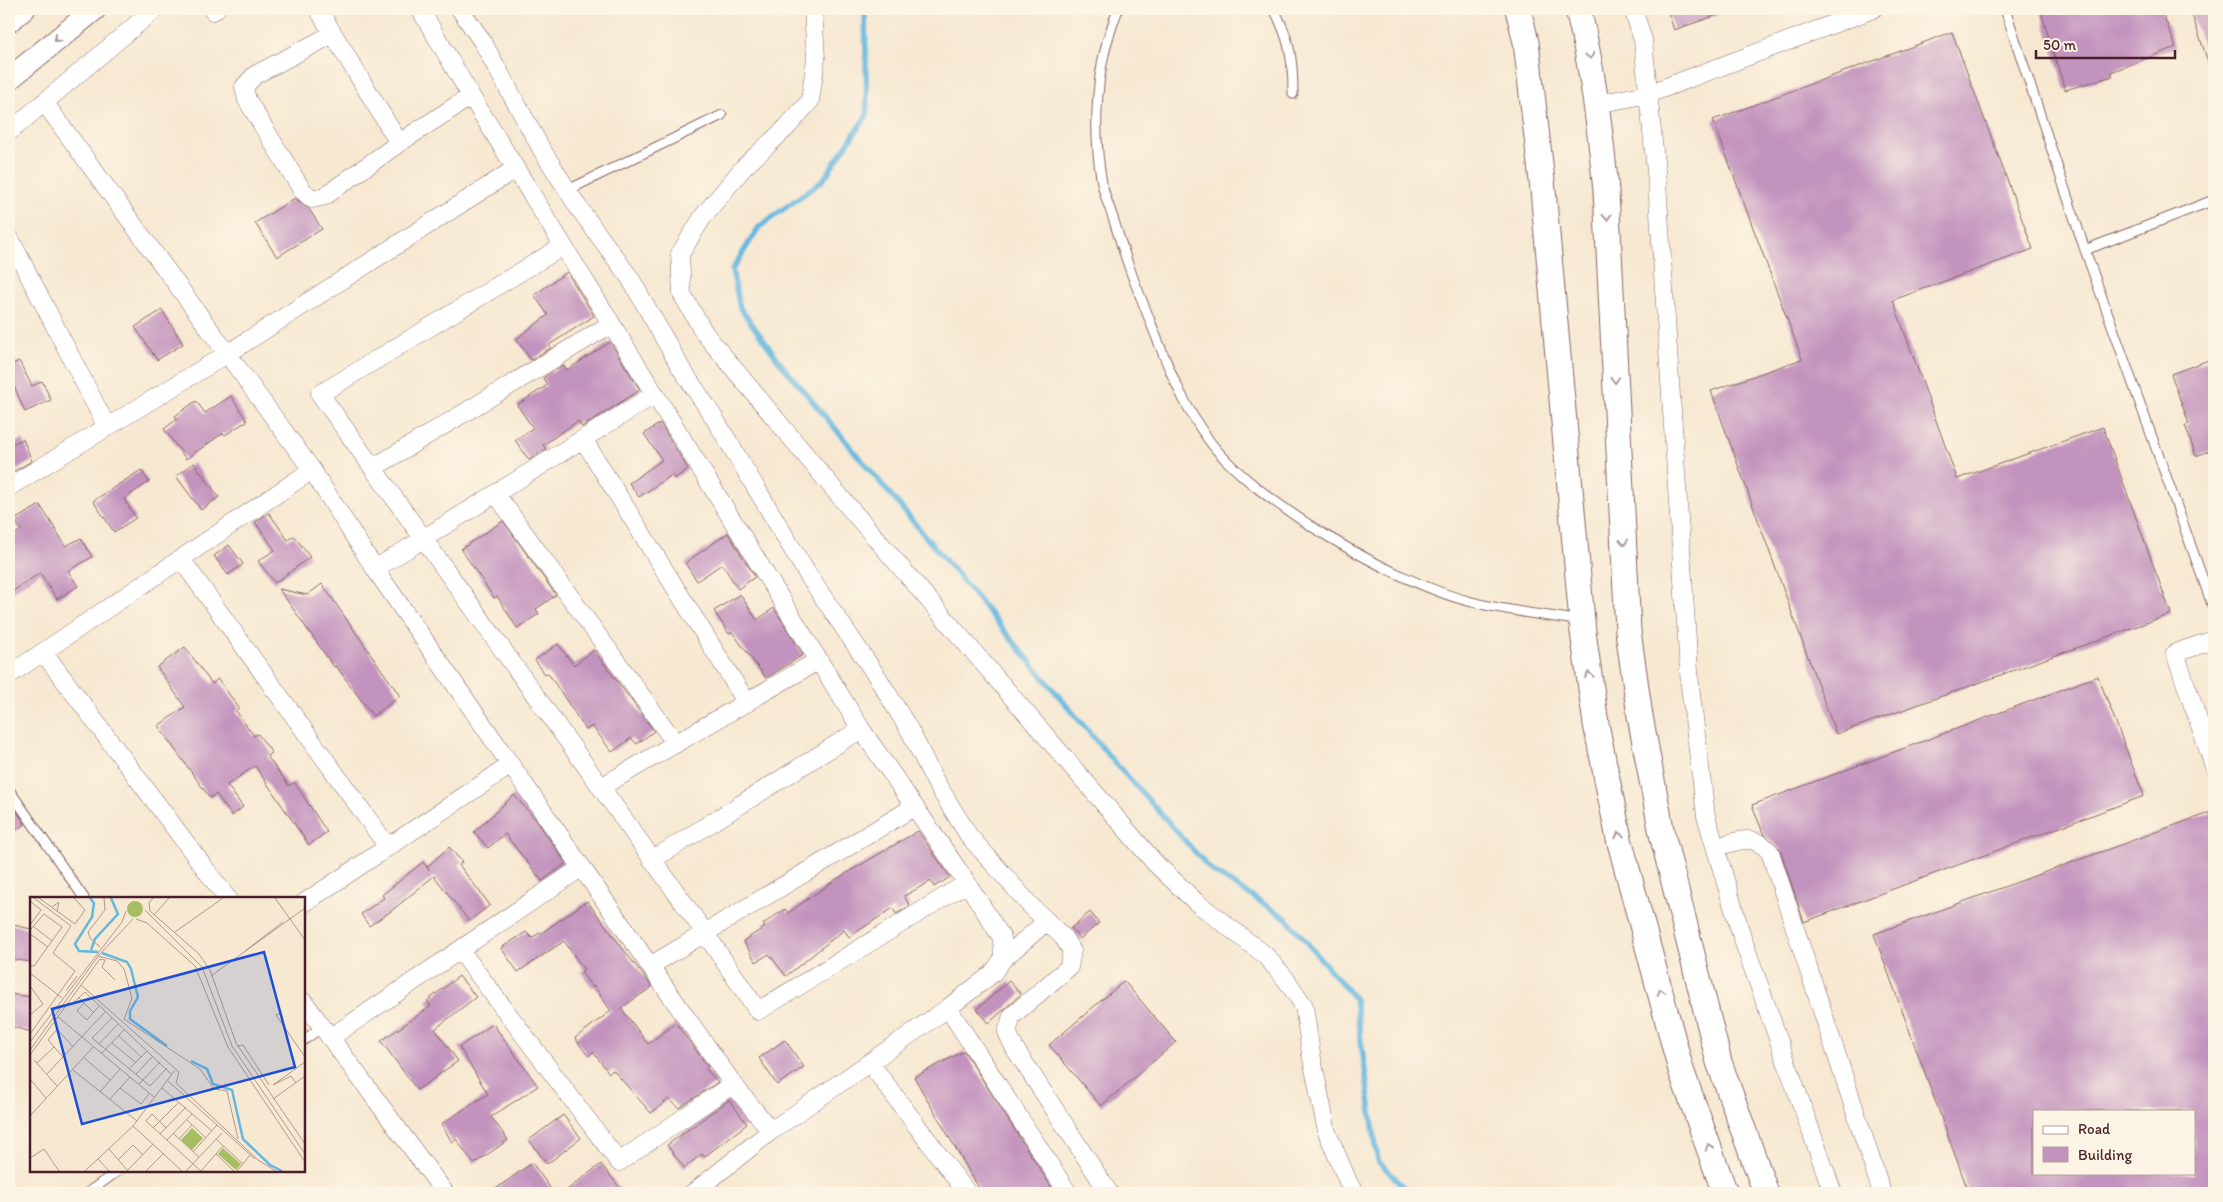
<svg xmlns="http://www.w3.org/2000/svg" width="2223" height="1202" font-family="Itim,sans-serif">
	<rect width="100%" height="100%" fill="#fcf5e5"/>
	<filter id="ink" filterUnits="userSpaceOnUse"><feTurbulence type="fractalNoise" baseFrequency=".02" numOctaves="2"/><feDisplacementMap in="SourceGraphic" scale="10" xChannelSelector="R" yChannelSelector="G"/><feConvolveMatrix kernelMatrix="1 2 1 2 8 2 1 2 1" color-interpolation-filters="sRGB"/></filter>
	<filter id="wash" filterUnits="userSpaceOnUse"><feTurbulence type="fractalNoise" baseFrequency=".0096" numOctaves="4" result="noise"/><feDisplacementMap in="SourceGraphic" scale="20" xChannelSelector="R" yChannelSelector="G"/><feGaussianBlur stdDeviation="1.12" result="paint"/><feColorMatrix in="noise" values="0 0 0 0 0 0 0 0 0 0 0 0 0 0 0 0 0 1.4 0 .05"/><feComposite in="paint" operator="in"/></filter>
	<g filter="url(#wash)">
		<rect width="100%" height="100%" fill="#f7e8d1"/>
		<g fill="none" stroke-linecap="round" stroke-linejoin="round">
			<!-- stream -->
			<path stroke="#64b8e0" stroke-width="5.5" d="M865,9L867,115L823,180L759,227L732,270L740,308L783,366L1109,756L1212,871L1286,918L1355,999L1378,1161L1410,1193"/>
		</g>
		<g id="blocks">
			<!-- building -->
			<path fill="#c293be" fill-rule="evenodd" d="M1667,9H1729V11L1674,30Z
				M2040,9H2161L2176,47L2111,72L2113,76L2065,90Z
				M2190,9H2214V73H2212Z
				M1952,32L2033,249L1893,300L1957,479L2103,427L2171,614L1836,734L1711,391L1802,359L1713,120Z
				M295,198L309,209L322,229L277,257L255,223Z
				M567,272L594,316L549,345L551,348L531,360L516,339L548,315L534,295Z
				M162,310L183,344L157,360L135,327Z
				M610,342L640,390L582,427L578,421L543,445L546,449L529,460L515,440L533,428L517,405L546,386L547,384L543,378L563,365L567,370Z
				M2214,358V449L2196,456L2185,425L2189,424L2171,374Z
				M19,361L32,386L42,381L51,400L25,412L9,374V366Z
				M231,396L247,421L225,435L223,433L186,459L164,429L177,419L175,416L196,401L205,413Z
				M660,423L688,469L674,479L672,475L639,497L629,483L662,460L644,434Z
				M23,439L32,461L9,474V445Z
				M194,463L219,497L201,510L176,476Z
				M141,470L149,482L124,499L136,518L114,532L93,501Z
				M40,505L66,546L81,538L92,557L68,571L78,586L57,599L40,573L9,594V538L21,530L14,520Z
				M269,513L288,540L294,536L310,557L275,583L258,561L275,550L255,522Z
				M503,521L556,595L536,609L539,614L517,628L497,596L494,598L461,549Z
				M728,533L755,577L738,589L722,564L697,581L685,563Z
				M229,545L243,564L228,575L214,556Z
				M322,584L400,696L373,716L336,666L334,667L279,589L307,595Z
				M740,594L757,620L774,608L803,655L766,678L732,632L729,634L714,611Z
				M558,644L574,665L594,650L654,731L637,744L631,738L612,752L592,726L586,730L548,673L545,674L535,660Z
				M185,647L212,684L218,679L239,708L236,711L254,736L258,734L272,753L267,756L289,786L294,782L327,832L309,845L255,766L227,785L243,807L232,816L216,794L210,798L158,726L185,707L157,667Z
				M2098,676L2144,796L1804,922L1780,849L1763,833L1752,805Z
				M514,795L536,820L566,863L542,881L505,834L488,848L474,832Z
				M9,800L25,824L9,835Z
				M2214,811V1193H1969L1874,934ZM2034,1111H2194V1173H2034Z
				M918,831L950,877L934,887L931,881L904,896L910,906L896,914L893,908L849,937L844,930L786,976L769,954L756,962L743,941L765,927L763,924L785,909L788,913L835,880Z
				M449,847L462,862L459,865L490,905L469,921L434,876L390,912L369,926L361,914L384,898L382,895L423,862L429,870L427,867Z
				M587,901L652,987L621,1008L648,1044L676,1023L708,1067L706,1069L718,1082L679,1108L669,1099L651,1113L613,1070L609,1073L593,1052L588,1056L575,1038L611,1011L594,986L592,987L581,972L584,970L564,941L518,972L501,948L526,932L532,938L539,933L540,934Z
				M1090,912L1099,923L1080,939L1071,928Z
				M9,924L31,929V962L9,959Z
				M459,976L476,997L435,1029L458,1061L417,1090L381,1041L431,1006L427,1001Z
				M1009,981L1021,994L989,1023L977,1009Z
				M1124,981L1176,1042L1101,1106L1049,1045Z
				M9,994L31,997V1032L9,1026Z
				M493,1024L538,1086L491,1117L508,1140L474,1164L456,1139L452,1142L441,1124L488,1094L459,1047Z
				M785,1040L804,1067L777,1085L759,1058Z
				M964,1051L1050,1185L1055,1193H982L914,1077Z
				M729,1100L747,1124L704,1157L702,1154L684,1168L667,1145Z
				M563,1115L581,1138L547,1164L529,1140Z
				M532,1163L554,1193H490Z
				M601,1164L624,1193H563Z"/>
		</g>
	</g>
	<g filter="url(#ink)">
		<use href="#blocks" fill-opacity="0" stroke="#876565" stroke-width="1"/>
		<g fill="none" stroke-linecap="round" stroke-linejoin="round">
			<defs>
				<path id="service" d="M1118,9C1114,21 1109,34 1106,46C1095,88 1094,140 1102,183C1104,195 1110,208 1114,221C1121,243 1128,266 1137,288C1158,339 1175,394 1208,439C1252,501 1398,584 1472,602C1507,611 1545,615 1581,621
					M1274,9C1290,40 1293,59 1293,94
					M2005,9L2085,250L2214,610
					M568,190L722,115
					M2085,250L2214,200
					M10,791L84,898
					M304,1040L322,1027
					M87,1193L118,1171"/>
				<path id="minor" d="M318,9L399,143
					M420,9L471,96L861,729L967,883L1002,938L1003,959
					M460,9L482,41L542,150L578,207L630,278L681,368L713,416L808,575L878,678L910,731L935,781L969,836L1030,905L1063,937L1072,951L1069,967L1012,1016L1007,1032L1015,1049L1109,1193
					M813,9L816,59L810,101L786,128L744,167L704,215L680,254L682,294L705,334L842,499L1155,863L1196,902L1265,955L1285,978L1304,1006L1311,1054L1327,1132L1349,1184L1355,1193
					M1633,9L1643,40L1657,182L1690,686L1706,816L1743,940L1833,1193
					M213,11L216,9
					M333,34L255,75L244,87L247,100L302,190L312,199L325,196L399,143L471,96
					M44,102L312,470L375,569L650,966L733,1084L771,1131
					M1597,104L1648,94L1873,9
					M9,132L155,9
					M9,237L107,427
					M563,246L320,394L705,933L758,1011L967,883
					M583,439L747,703
					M373,468L611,324
					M9,487L227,354L515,169
					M496,494L676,744
					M181,559L388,847
					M375,569L655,394
					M2214,640L2175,653L2214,766
					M44,653L227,898
					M9,675L312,470
					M601,787L819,660
					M1715,847C1738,842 1752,832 1770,852L1882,1193
					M652,860L861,729
					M304,903L511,765
					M460,950L619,1162L733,1084
					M650,966L914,807
					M304,1002L445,1193
					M948,1008L1068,1193
					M330,1038L582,867
					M870,1063L967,1193
					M693,1193L771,1131L948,1008L992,974L1003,959L1047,921"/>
				<path id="tertiary" d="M9,21L24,9
					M9,79L95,9"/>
				<path id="secondary" d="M1518,9L1526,42L1543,190L1583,632L1596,724L1619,839L1681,1070L1725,1193
					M1578,9C1593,71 1600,128 1606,191L1628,631L1640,716L1662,834L1719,1062L1766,1193"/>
			</defs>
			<!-- service casing -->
			<use href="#service" stroke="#876565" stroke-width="11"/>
			<!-- minor casing -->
			<use href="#minor" stroke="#876565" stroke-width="19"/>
			<!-- tertiary casing -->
			<use href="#tertiary" stroke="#876565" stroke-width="24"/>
			<!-- secondary casing -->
			<use href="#secondary" stroke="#876565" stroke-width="27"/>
			<!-- service -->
			<use href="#service" stroke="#fff" stroke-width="9"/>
			<!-- minor -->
			<use href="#minor" stroke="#fff" stroke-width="18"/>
			<!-- tertiary -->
			<use href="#tertiary" stroke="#fff" stroke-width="22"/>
			<!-- secondary -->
			<use href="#secondary" stroke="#fff" stroke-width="25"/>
		</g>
		<!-- one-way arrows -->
		<defs><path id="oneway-chevron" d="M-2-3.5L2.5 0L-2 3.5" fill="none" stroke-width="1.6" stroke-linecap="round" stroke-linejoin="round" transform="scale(1.25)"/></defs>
		<g stroke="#ae9aa0">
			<use href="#oneway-chevron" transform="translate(57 39) rotate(141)"/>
			<use href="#oneway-chevron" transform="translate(1590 56) rotate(77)"/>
			<use href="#oneway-chevron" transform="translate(1607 217) rotate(87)"/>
			<use href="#oneway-chevron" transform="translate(1615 380) rotate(87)"/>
			<use href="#oneway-chevron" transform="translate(1624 542) rotate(87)"/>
			<use href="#oneway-chevron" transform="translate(1589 675) rotate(-98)"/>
			<use href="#oneway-chevron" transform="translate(1619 835) rotate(-103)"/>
			<use href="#oneway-chevron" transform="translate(1661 992) rotate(-105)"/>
			<use href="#oneway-chevron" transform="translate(1709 1147) rotate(-109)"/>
		</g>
	</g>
	<!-- overview -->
	<g transform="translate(30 897)">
		<rect width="275" height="275" fill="#f7e8d1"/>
		<path d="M97 12a8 8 0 1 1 16 0a8 8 0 1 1-16 0ZM162,231L173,241L162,253L151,243ZM193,251L211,267L206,273L188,257Z" fill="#a7bd63"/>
		<path fill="none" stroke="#64b8e0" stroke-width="2.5" d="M60,1L64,6L62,20L45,47L49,54L68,55M61,53L65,42L88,17L81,1M72,56L97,65L101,72L108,100L100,114V122L137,149M161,164L177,172L183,187L202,193L213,242L240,268L252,274"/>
		<path fill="none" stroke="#b2988f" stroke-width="1" d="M9,1L45,27L55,13L44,1M123,1L119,6L120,14L169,57L180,73L206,146L275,247M245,1L275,43M0,4L11,13L0,28M22,10L29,5L27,14M115,13L172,70L202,149L275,257M124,18L139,1M106,22L117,26L165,69L198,150L275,265M3,29L22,44M0,33L14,17L32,30L4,69H0M145,35L193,1M0,37L18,50M70,50L60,41L58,35L75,13L74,1M215,54L253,25M68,59L87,64L94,72L102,101L94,122L170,172L184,192L197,194L208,242M0,76L32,101M181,79L275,11M51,88L149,175L146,186L228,263L246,274M0,89L13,107L0,118M36,94L47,79M48,100L63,115M54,106L47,114L57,123L69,109M42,107L55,95L142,178M251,116L246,118L275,160M28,120L124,200M82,121L62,141L120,189L137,171M0,137L45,74L23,56L41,29L4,1M89,139L111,160M0,145L92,25L96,14M82,146L105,165M69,147L88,127M207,149L213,148L239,188M0,153L69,58L103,22M72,156L94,133M0,158L70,62L75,63L72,70L85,83M33,160L18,143L27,132L43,150M53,160L80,183M4,163L27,189M7,166L24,150M99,172L117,154M43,173L107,224M17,177L75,115M106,177L123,159M0,182L16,201M138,184L225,262M266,186L261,179L243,188L275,165M109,187L130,165M90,191L111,207L119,197M132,191L182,234M70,195L90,172M80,202L100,180M243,202L275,179M0,219L64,149M157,223L176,241M103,229L152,274M123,231L149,205M136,231L122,217L116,224L171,274M143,236L169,260M130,237L156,210M149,242L162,228M186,242L213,267M137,243L162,217M79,252L98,274M163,255L187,228M186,257L204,274M0,261L14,252L29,274M68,262L79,274M88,263L103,248L113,258M55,274L103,229L145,173M97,274L123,247M116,274L134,256M156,274L192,236M171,274L193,249M207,274L220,258"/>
		<path fill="#1d4ed8" fill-opacity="0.15" stroke="#1d4ed8" stroke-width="2.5" d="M234,55L265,170L52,227L22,112Z"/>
		<rect width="275" height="275" fill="none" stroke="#4a1f2b" stroke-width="2.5"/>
	</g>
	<!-- margin -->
	<rect width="2223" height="1202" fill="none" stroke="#fcf5e5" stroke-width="30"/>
	<!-- legend -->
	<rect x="2033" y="1110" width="162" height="65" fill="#fcf5e5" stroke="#b59f9b"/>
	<rect x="2043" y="1126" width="25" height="8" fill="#ffffff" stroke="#b59f9b"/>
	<text x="2078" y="1134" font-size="15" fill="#4a1f2b">Road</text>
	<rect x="2043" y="1147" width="25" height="15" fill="#c293be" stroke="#b59f9b"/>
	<text x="2078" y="1160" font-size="15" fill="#4a1f2b">Building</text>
	<!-- scale -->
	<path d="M2036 50v8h139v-8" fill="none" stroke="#4a1f2b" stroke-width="2.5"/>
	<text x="2043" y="50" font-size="15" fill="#4a1f2b" stroke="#fcf5e5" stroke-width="4" paint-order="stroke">50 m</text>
</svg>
